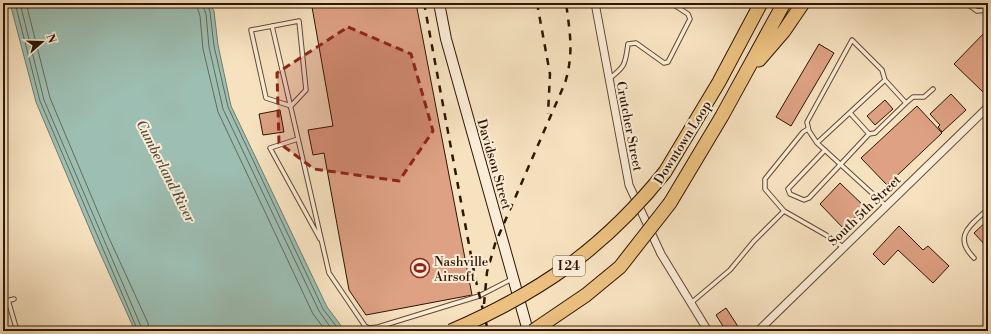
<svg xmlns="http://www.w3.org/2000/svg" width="991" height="334" font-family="'Libre Bodoni',serif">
	<rect width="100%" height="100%" fill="#f7e2c0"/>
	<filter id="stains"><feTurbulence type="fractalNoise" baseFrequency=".005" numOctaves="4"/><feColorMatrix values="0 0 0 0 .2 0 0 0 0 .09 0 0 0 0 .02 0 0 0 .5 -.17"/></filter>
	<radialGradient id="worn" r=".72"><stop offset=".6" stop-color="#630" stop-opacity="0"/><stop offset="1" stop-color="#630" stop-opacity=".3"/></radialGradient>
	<!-- water -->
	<path fill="#9dbeb2" stroke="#717a6b" d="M10,3H210L214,11L218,45L231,106L327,307L345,331H135L96,244L36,102Z"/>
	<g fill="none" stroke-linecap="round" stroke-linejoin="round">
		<!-- shore -->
		<path stroke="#666a59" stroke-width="1" d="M15,3L40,101L138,331
			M20,3L44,100L143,331
			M26,3L50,98L109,238L148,323L149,331
			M196,3L200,16L203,49L218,112L313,314L326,331
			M202,3L206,14L209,47L223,109L319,311L333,331
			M207,3L210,12L214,46L228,107L323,309L340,331"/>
	</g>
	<!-- building -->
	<path fill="#dea184" stroke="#2e1500" d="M332,3H416L472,295L366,315L349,290L324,153L313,155L308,130L333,126L312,7Z
		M988,29V87L983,92L954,64Z
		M819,44L834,53L791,126L776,117Z
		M951,94L966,110L942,132L938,127L940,125L930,114Z
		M885,100L893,109L875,125L867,116Z
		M917,106L942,133L887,185L861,158Z
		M280,110L284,132L263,135L259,114Z
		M840,183L865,207L844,229L820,204Z
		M988,220V244L986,246L974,233Z
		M899,226L923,250L928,246L949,266L933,283L898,250L884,265L873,254Z
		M726,308L739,328L734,331H726L716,315Z"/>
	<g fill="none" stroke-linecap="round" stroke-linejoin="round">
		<defs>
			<path id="lane" d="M966,3L977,11L988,10
				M314,4L317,3
				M299,21L306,90L291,106L266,98L251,30Z
				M272,26L329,273L365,326L369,328L378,327L479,296L512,279
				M609,79C626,66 625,64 628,44L636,43L664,63L668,62L690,19L688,14L671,3
				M885,80L882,70L852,40L807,122L809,131L817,143L885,205
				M906,103L913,97H924L933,89
				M850,113L869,134
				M298,139L270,148L320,239
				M817,143L885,80L906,103L875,133L869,134L809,198L804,200L790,194L788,189L825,150
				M784,211L765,189V179L803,132L808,129
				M974,258C952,236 971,225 988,209
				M8,300L17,331
				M3,302L14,299
				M691,303L730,270L754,241L784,211L826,235L843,247"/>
			<path id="street" d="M595,3L629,185L661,254L708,331
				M758,331L988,107"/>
			<path id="secondary" d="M439,3L446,39L528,331"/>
			<path id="highway" d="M759,60L784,31L803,3
				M665,172L719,82L761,3
				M670,203L722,116L784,3"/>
		</defs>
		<!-- lane casing -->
		<use href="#lane" stroke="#604830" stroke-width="5.5"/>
		<!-- street casing -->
		<use href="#street" stroke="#604830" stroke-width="9"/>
		<!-- secondary casing -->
		<use href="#secondary" stroke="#2e1500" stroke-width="12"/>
		<!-- highway casing -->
		<use href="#highway" stroke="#2e1500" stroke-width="15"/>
		<!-- lane -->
		<use href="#lane" stroke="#faecd6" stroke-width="3.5"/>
		<!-- street -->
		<use href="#street" stroke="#faecd6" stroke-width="7"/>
		<!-- secondary -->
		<use href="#secondary" stroke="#faecd6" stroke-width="10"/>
		<!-- highway -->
		<use href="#highway" stroke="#ecc180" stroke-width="13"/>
		<!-- rail -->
		<path stroke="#2e1500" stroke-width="2.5" stroke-dasharray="7 7" stroke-linecap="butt" d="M424,3L475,277L488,331
			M537,3L550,74L548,114
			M484,304L487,272L495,244L565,83C574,53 570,33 566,3"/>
		<defs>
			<path id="highway-bridge" d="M451,331C541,292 604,248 665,172
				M533,331L586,295L620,267L670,203"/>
		</defs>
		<!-- highway-bridge casing -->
		<use href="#highway-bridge" stroke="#2e1500" stroke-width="15" stroke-linecap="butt"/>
		<!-- highway-bridge -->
		<use href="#highway-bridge" stroke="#ecc180" stroke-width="13"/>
	</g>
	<!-- marked area -->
	<path fill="#8f2418" fill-opacity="0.2" stroke="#8f2418" stroke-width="3" stroke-dasharray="8 5" stroke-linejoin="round" d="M348,27L411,54L433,131L399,181L314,169L279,143L277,73Z"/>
	<!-- icons -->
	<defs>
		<symbol id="stadium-ring" viewBox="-11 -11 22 22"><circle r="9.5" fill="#faecd6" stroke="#8f2418" stroke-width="1.5"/><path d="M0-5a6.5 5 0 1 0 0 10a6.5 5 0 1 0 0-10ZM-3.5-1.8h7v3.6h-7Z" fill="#8f2418"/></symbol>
	</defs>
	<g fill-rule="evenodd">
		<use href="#stadium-ring" x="409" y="257" width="22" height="22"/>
	</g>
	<g text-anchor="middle" stroke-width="4" stroke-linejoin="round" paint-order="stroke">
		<!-- shield labels -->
		<rect fill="#faecd6" stroke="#6b5640" stroke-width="1" x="553" y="256" width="32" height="20" rx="3"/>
		<g font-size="12" font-weight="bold" fill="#2e1500">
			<text x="569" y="270">I 24</text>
		</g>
		<!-- street labels -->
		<g font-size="13" fill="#2e1500" stroke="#faecd6">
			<text transform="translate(630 126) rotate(79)" y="5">Crutcher Street</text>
			<text transform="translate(682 142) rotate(-58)" y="5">Downtown Loop</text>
			<text transform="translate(495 164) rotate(74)" y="5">Davidson Street</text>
			<text transform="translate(864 210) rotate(-44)" y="5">South 5th Street</text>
		</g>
		<!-- poi labels -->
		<g font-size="13" fill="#2e1500" stroke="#faecd6" text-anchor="start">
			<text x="434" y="266">Nashville<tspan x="434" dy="15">Airsoft</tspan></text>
		</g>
		<!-- water labels -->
		<g font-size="14" font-style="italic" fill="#55503e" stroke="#faecd6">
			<text transform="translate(166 171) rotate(63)" y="5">Cumberland River</text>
		</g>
	</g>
	<!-- margin -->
	<rect width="991" height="334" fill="none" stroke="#f7e2c0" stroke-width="16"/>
	<rect x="4" y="4" width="983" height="326" fill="none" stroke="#2e1500" stroke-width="2"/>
	<rect x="8" y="8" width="975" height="318" fill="none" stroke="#2e1500"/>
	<!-- north arrow -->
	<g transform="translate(42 42) rotate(70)" stroke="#faecd6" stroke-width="3" paint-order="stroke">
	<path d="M0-3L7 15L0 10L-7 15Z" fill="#2e1500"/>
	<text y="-6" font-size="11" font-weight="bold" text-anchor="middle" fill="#2e1500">N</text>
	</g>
	<rect width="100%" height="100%" filter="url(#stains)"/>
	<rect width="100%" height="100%" fill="url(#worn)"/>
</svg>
